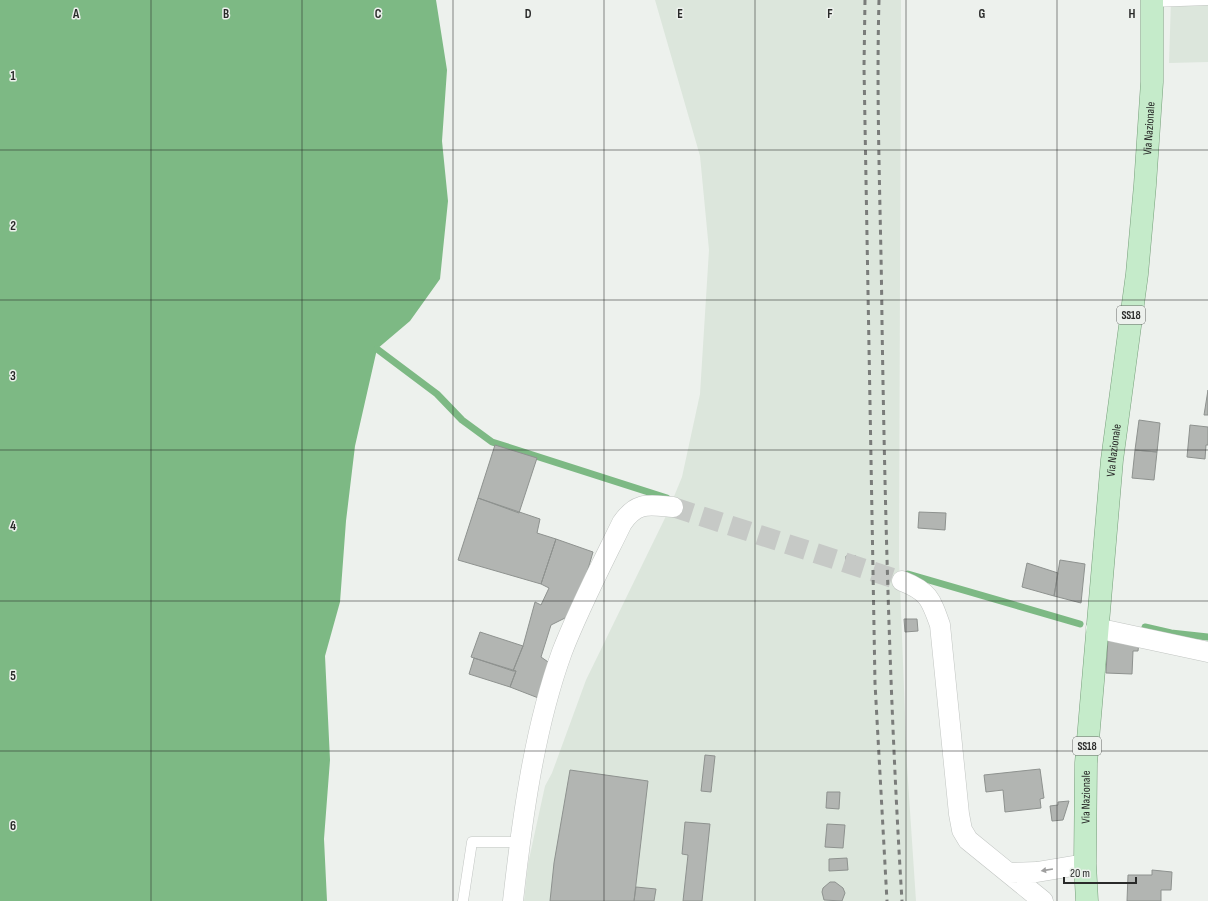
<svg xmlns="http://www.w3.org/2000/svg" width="1208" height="901" font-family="'Sofia Sans Condensed',sans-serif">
	<rect width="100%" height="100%" fill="#edf1ed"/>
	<!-- built -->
	<path fill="#dce6dc" d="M655,0H901L899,559L907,766L916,901H524L528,864L545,786L552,773L586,680L666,516L682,477L700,394L709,250L700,156Z
		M1171,0H1208V62L1169,63Z"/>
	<!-- water -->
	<path fill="#7db984" d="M0,0H436L447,70L442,141L448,201L440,279L410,321L377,349L355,446L346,521L340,602L325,656L330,760L324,839L327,901H0Z"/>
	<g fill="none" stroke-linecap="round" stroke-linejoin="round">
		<!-- stream -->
		<path stroke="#7db984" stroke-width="7" d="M377,349L437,394L462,420L492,442L667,498
			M908,574L1080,624
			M1145,627L1171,633L1208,637"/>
	</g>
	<!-- building -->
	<path fill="#b2b5b2" stroke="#8e928f" d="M1208,390V415H1204Z
		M1139,420L1160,423L1157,452L1135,450Z
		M1190,425L1208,427V445H1206L1205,459L1187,457Z
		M495,445L537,458L519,513L478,498Z
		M1135,450L1157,452L1154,480L1132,478Z
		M478,498L540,519L537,533L556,539L541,584L458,560Z
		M919,512L946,513L945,530L918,528Z
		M556,539L593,552L577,607L565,618L551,625L541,657L551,664L541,699L510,687L516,671H513L523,646L535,602L541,605L549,588L541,584Z
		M846,556H856L857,573L845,572Z
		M1060,560L1085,564L1081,603L1054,596Z
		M1027,563L1058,573L1054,596L1022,587Z
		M904,619H917L918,631L905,632Z
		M480,632L523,646L513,671L471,657Z
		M1108,638L1139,642L1138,651H1133L1132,674L1106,673Z
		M474,658L516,671L510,687L469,674Z
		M705,755L715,756L711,792L701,791Z
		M1040,769L1044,798L1040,799L1041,808L1005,812L1003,790L986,792L984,775Z
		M570,770L648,781L634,901H550L554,863Z
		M827,792H840L839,809L826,808Z
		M1069,801L1063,820L1052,821L1050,806L1058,805V802Z
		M685,822L710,824L702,901H683L688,855L682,854Z
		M827,824L845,825L843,848L825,847Z
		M847,858L848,870L829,871V859Z
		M1152,870L1172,872L1171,890H1161V901H1127L1128,875H1152Z
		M830,882H835L843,888L845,893L842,901L824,900L822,892L823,888Z
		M636,887L656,889L654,901H634Z"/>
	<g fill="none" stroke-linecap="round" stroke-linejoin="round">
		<!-- minor-tunnel -->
		<path stroke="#c6c9c6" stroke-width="20" stroke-dasharray="20 10" stroke-linecap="butt" d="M673,507L902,581"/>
		<defs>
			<path id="service" d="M1152,2L1208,0
				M463,901L472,842H520"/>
			<path id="minor" d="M902,581C928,591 931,599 940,625L959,814L962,830L968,840L1043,901
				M1096,628L1208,652
				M1010,873L1037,872L1085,864
				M513,901C522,820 534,729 562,652C579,608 601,566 622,523C637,501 649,505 673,507"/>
			<g id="primary">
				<path id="s1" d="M1087,901L1085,864L1086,763L1112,460L1137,274L1145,185L1152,82V0"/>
			</g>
		</defs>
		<!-- service casing -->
		<use href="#service" stroke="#c1c5c2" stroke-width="11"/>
		<!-- minor casing -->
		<use href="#minor" stroke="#c1c5c2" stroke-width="21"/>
		<!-- primary casing -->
		<use href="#primary" stroke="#769e7a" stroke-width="23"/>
		<!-- service -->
		<use href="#service" stroke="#fff" stroke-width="10"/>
		<!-- minor -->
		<use href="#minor" stroke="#fff" stroke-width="20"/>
		<!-- primary -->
		<use href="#primary" stroke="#c5ebca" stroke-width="22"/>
		<!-- rail -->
		<path stroke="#7a7c7a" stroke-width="3" stroke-dasharray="5 5" stroke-linecap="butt" d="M865,0L864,67L875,683L887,901
			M879,0C876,107 881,214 882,322C885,515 890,708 902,901"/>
	</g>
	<!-- one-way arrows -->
	<defs><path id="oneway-solid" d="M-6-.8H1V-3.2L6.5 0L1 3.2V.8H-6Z"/></defs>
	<use fill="#9f9f9f" href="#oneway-solid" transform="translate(1047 870) rotate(171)"/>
	<!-- grid -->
	<path fill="none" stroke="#292a29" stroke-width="1" stroke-opacity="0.55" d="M151,0V901M302,0V901M453,0V901M604,0V901M755,0V901M906,0V901M1057,0V901M0,150H1208M0,300H1208M0,450H1208M0,601H1208M0,751H1208"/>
	<g text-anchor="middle" stroke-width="3" stroke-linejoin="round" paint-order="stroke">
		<!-- shield labels -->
		<g fill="#edf1ed" stroke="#646664" stroke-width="1">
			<rect x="1117" y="306" width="28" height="18" rx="3"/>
			<rect x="1073" y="737" width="28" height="18" rx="3"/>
		</g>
		<g font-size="11" font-weight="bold" fill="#292a29">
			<text x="1131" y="319">SS18</text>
			<text x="1087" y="750">SS18</text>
		</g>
		<!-- street labels -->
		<g font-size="12" fill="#292a29" stroke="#edf1ed">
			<text dy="4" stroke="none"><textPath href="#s1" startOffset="776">Via Nazionale</textPath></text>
			<text dy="4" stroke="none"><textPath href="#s1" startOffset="452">Via Nazionale</textPath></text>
			<text dy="4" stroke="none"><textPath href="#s1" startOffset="104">Via Nazionale</textPath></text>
		</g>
	</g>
	<g font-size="13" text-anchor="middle" font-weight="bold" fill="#292a29" stroke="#edf1ed" stroke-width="3" stroke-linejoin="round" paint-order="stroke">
		<text x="76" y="18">A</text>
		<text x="226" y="18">B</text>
		<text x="378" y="18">C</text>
		<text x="528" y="18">D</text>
		<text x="680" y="18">E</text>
		<text x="830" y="18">F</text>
		<text x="982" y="18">G</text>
		<text x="1132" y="18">H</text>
		<text x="13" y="80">1</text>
		<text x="13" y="230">2</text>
		<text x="13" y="380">3</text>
		<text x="13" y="530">4</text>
		<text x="13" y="680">5</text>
		<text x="13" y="830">6</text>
	</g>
	<!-- scale -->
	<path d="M1064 877v6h72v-6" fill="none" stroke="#292a29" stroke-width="2"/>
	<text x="1070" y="877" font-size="12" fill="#292a29" stroke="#edf1ed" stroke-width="3" paint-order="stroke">20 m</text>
</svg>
